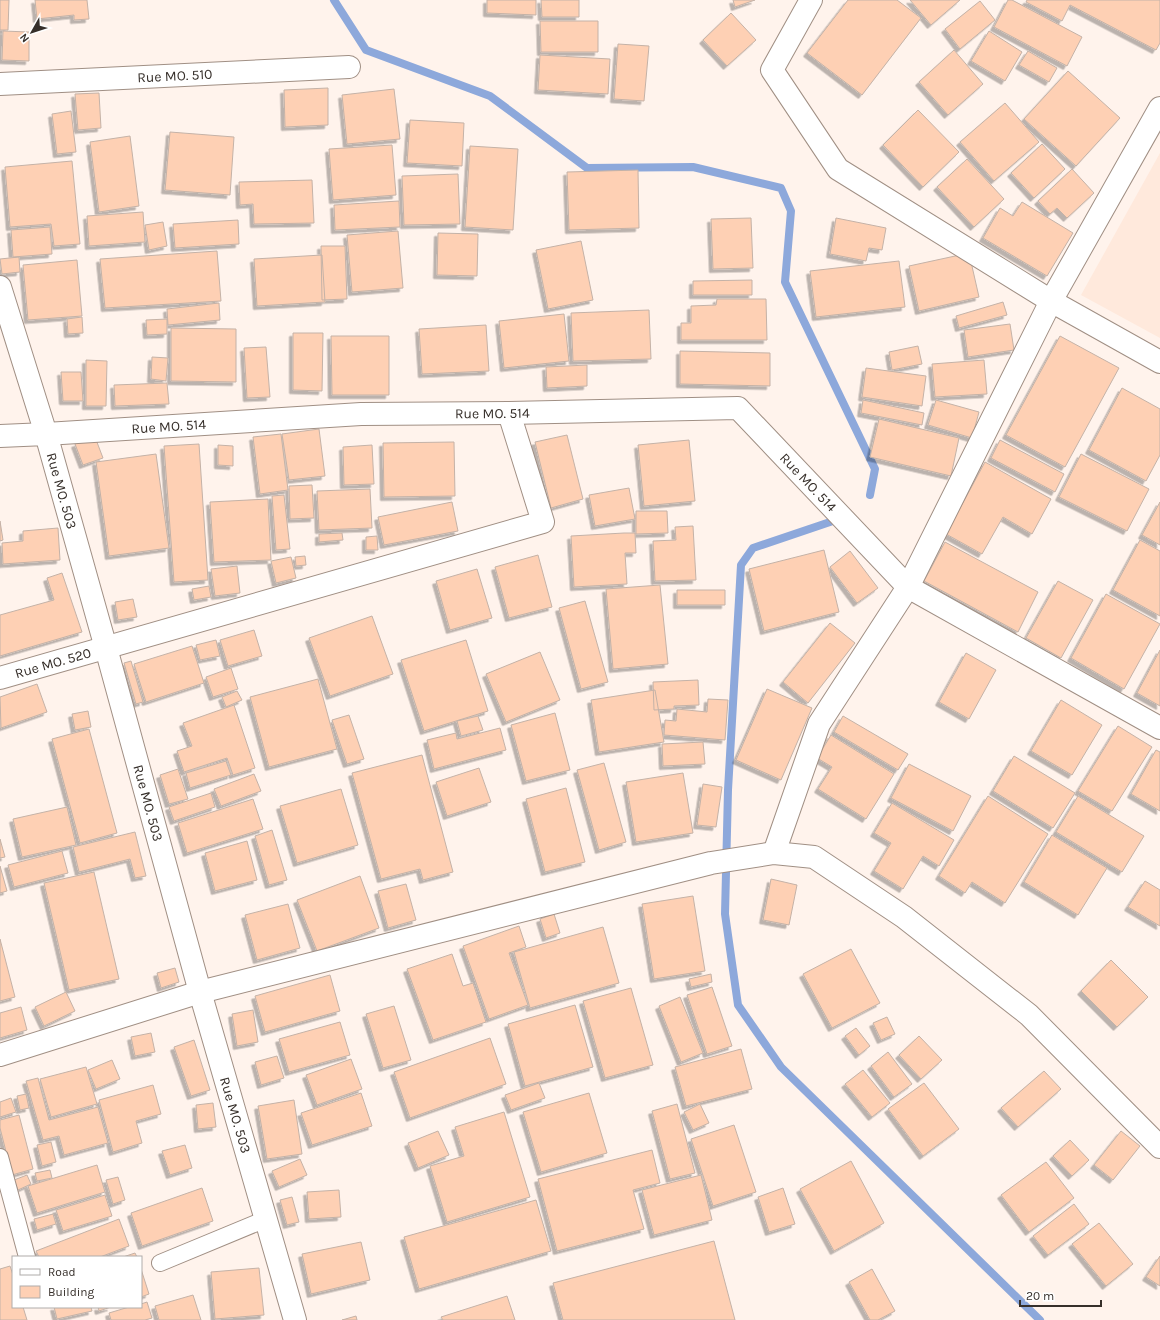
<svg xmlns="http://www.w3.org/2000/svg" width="1160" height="1320" font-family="Karla,sans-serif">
	<defs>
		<filter id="shadow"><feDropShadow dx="-3.5" dy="3.5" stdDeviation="0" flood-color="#0004"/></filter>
	</defs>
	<rect width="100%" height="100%" fill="#fff3ec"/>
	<!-- built -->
	<path fill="#ffe9dc" d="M1160,153V338L1081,295Z"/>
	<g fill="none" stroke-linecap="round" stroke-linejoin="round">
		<!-- stream -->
		<path stroke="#8da8db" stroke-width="8" d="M334,0L366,50L490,96L587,168L693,167L781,188L791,211L785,282L875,469L870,495
			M830,522L753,548L741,565L728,790L725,914L738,1005L781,1067L1040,1320"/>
	</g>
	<!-- building -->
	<path fill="#fed0b4" stroke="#c4b2a7" filter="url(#shadow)" d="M0,0H9L8,30H0Z
		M35,0H87L89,19L74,20V15L37,19Z
		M487,0H536V15L487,13Z
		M541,0H579V17H542Z
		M733,0H755L735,7Z
		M848,0H897L921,18L862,95L807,53Z
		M910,0H960L931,25Z
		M1008,0H1012L1082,37L1067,66L994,27Z
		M1027,0H1160V43L1156,50L1070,5L1062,21L1026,2Z
		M980,1L995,20L960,49L945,29Z
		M731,13L756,40L727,66L703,40Z
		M540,21H598V52H541Z
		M3,31L29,32V61L2,60Z
		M989,31L1022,52L1005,81L971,61Z
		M618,44L649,46L644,101L614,99Z
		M954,50L983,84L948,115L919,82Z
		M1028,51L1057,68L1049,82L1019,65Z
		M540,55L610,59L608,94L538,90Z
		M1068,71L1120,118L1076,166L1024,119Z
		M328,88V125L285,127L284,90Z
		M394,89L400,139L347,144L342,95Z
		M99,93L101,128L78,130L75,94Z
		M1005,103L1039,142L994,181L960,142Z
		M918,110L959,152L923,187L883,145Z
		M71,111L76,152L57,154L52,114Z
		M410,120L464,123L462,166L407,163Z
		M170,132L234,137L230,195L165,190Z
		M130,136L139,206L99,212L90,142Z
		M1042,144L1065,169L1034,198L1011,173Z
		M392,145L396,195L333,200L329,149Z
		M470,146L518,149L513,230L465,227Z
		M967,159L1004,199L974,227L937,187Z
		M72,161L80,244L54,246L51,224L10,227L5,167Z
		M1072,169L1094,193L1067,218L1057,208L1050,214L1038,201Z
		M638,170L639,228L569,230L567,172Z
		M458,174L460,224L404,225L402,176Z
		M312,180L314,223L254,224L253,204L240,205L239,182Z
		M399,201L400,227L335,230L334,205Z
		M1022,202L1073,233L1047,276L983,238L1000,208L1013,216Z
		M143,212L145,242L89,246L87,216Z
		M751,218L753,268L713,269L711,219Z
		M836,218L886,228L882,250L869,248L866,261L830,254Z
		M238,220L239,244L175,248L173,224Z
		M163,222L167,246L149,250L145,225Z
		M50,227L52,254L13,257L11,230Z
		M398,231L403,288L352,292L347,235Z
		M438,233L478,234L477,276L437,275Z
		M581,241L593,300L548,309L536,250Z
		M321,246H345L347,299L322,300Z
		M217,251L221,301L105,308L100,259Z
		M969,253L979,297L919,311L909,266Z
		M322,255L325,302L257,306L254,259Z
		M19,257L20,272L2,274L0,259Z
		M77,260L82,316L28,320L23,265Z
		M899,261L905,307L816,317L810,271Z
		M752,280V295H693V281Z
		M717,299H766L767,340H681V323H691V306L716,305Z
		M1003,302L1007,315L959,328L956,316Z
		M219,303L220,320L168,325L167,309Z
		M649,310L651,359L573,361L571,313Z
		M564,314L569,361L504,368L499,321Z
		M82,317L83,333L68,334L67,319Z
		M167,319V334L147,335L146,320Z
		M1010,324L1014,350L968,357L964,330Z
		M486,325L489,371L422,374L419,329Z
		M171,328L236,329V382L171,381Z
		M293,333H323L322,391L293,390Z
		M331,336H389V395H332Z
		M1060,336L1119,368L1065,467L1006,435Z
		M918,346L922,364L892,370L889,352Z
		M266,347L270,397L247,398L244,348Z
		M680,351L770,353V386L680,384Z
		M152,357L168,358L166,381L151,379Z
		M86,360L107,361L106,406H86Z
		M984,360L987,394L935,397L932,364Z
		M587,365V386L547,388L546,367Z
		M866,368L926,376L922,406L862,397Z
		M61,372H81L83,401H63Z
		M167,383L169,404L115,406L114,385Z
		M1122,388L1160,409V455L1146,481L1089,450Z
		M863,400L924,413L922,425L861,413Z
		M936,400L979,412L972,438L928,425Z
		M879,419L959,438L951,476L870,457Z
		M319,429L325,476L289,480L282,434Z
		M281,434L288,490L260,494L253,437Z
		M567,435L583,499L551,508L535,442Z
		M95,437L103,458L83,465L75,444Z
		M689,440L695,501L644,506L638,445Z
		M1000,440L1064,474L1055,492L991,458Z
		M454,442L455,496L384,497L383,443Z
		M199,444L208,580L174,582L164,446Z
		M218,445L233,446V466L218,465Z
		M372,445L374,484L344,485L343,447Z
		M156,454L169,548L109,556L96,462Z
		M1081,454L1149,489L1127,531L1059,497Z
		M985,462L1051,499L1032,534L1003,517L982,554L946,534Z
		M312,485L314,518L290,519L289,486Z
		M629,488L635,519L595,526L589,495Z
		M370,489L372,528L319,530L317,491Z
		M284,495L290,549L276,550L272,496Z
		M268,499L271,560L214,562L210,502Z
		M452,502L458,531L384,545L378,517Z
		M1160,502V545L1142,535Z
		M636,511H667L668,533L636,534Z
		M0,521L3,540L0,541Z
		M693,526L696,580L655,581L653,541L676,540L675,527Z
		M58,528L60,560L3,564L2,543L23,541V531Z
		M342,533L343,540L319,542V534Z
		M624,533H635L636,553H625L627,584L574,587L571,536Z
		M377,536L378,550H366V537Z
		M1140,540L1160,551V616L1113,590Z
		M945,542L1038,592L1018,632L924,581Z
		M824,550L839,612L764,631L749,569Z
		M850,551L878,588L857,603L830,567Z
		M538,555L552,607L509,618L495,567Z
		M305,556L306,565L296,566L295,557Z
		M291,557L296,578L276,583L271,561Z
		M237,566L240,593L215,596L211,569Z
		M477,569L492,618L450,630L436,581Z
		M62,573L82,632L0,656V615L54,600L47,578Z
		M1058,581L1093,600L1061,658L1026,638Z
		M660,585L668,664L613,669L606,589Z
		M209,586L211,597L194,600L192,589Z
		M677,590H725V605H677Z
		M1106,594L1160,624L1124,689L1071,658Z
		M133,599L137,617L118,620L115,602Z
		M585,601L608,682L581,689L559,608Z
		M372,616L393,674L330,696L309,638Z
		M830,623L855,643L808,703L783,682Z
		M254,630L262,656L228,666L220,640Z
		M216,640L220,656L200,660L196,645Z
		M466,640L488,711L424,731L401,660Z
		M192,646L204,683L146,702L134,664Z
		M1160,650V706L1137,693Z
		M540,652L560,700L506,722L486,674Z
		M966,653L996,670L969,719L939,702Z
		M131,661L143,702L136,704L124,663Z
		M231,668L238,689L213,697L206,677Z
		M318,679L337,749L269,767L250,697Z
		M698,680L699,705L674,706V709L654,710L653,682Z
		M37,684L47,712L1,728L0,697Z
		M767,689L812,708L781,780L736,760Z
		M655,690L664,742L599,752L591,700Z
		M237,691L242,700L226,707L222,697Z
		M708,699L728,700L725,740L664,735L665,720L676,721L677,709L707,712Z
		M1061,700L1102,725L1072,775L1031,751Z
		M234,705L255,768L233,775L227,758L184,772L177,751L192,746L183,723Z
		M88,711L91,727L75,730L72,714Z
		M555,713L570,770L526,781L511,725Z
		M349,715L364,759L347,764L332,720Z
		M478,716L483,730L461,736L457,721Z
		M843,716L908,754L898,770L834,732Z
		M1118,726L1152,747L1112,811L1078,791Z
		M500,728L506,750L434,769L427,740L456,733L457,739Z
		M89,729L117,833L80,843L52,739Z
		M831,735L894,774L866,819L818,789L832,767L817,758Z
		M703,742L705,764L663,766L662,744Z
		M1156,750L1160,752V811L1131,794Z
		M422,755L453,872L423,880L420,869L381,879L352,773Z
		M1014,756L1075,793L1053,828L993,791Z
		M226,761L231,775L190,788L186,773Z
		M604,763L626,842L599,850L577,770Z
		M909,764L971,796L953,831L891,798Z
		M479,768L491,802L447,816L436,782Z
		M178,769L188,799L169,804L160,775Z
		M683,773L693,833L636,842L626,782Z
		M254,774L261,791L221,806L214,789Z
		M703,784L722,787L716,827L697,825Z
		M566,788L585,862L545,872L526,799Z
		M341,789L358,845L297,863L280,806Z
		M211,793L215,807L174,821L169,807Z
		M988,796L1048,834L1005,903L972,882L965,893L939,876Z
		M1078,796L1144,836L1122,872L1056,832Z
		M253,799L263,829L187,853L178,823Z
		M892,803L954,840L939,866L923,856L903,889L874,871L891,843L874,833Z
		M67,807L76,845L22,857L13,819Z
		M272,830L287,880L269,885L255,836Z
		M135,832L146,876L135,878L130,859L79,872L73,847Z
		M1052,835L1107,868L1078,915L1024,882Z
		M0,839L5,857L0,858Z
		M247,841L257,880L215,891L205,853Z
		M62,851L68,873L14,887L8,865Z
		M0,866L7,891L0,893Z
		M94,872L119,979L69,990L44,883Z
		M360,876L379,928L317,951L297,900Z
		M771,879L797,885L789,925L763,920Z
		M1145,881L1160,890V926L1128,907Z
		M406,884L416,920L388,928L378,891Z
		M693,896L705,971L654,979L642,904Z
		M288,904L300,948L257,960L245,915Z
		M554,914L560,933L546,938L540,919Z
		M519,926L526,947L509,953L528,1005L489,1019L463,946Z
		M603,927L619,983L530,1008L514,952Z
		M0,939L15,997L0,1001Z
		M851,949L880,1003L832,1028L803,974Z
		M452,954L463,986L473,983L486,1022L433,1040L407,969Z
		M1111,960L1148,997L1117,1027L1081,991Z
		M175,968L179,982L161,988L157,973Z
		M711,974L712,982L691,987L689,979Z
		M330,975L340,1011L265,1032L255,996Z
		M712,987L732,1046L707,1054L687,995Z
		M631,988L653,1065L605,1078L583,1001Z
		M66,992L75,1011L44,1026L35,1007Z
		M680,997L703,1053L681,1062L659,1006Z
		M575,1005L593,1067L525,1086L508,1024Z
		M394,1006L411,1060L383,1068L366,1014Z
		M21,1007L27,1030L0,1038V1013Z
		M253,1010L258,1042L237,1046L232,1014Z
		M887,1017L895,1034L881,1040L873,1023Z
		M340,1022L350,1055L289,1072L279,1039Z
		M856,1028L870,1046L859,1055L845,1036Z
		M151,1033L155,1052L135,1056L131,1037Z
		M919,1036L942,1060L921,1079L899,1055Z
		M490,1038L506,1084L410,1118L394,1072Z
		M194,1040L210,1090L191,1096L174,1047Z
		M741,1049L752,1089L686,1106L675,1067Z
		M888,1052L912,1084L894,1097L871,1066Z
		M277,1056L284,1078L261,1085L255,1062Z
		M351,1059L362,1089L317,1105L306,1075Z
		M112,1060L120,1079L96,1089L88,1070Z
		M86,1067L97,1104L51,1117L40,1079Z
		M863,1070L890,1103L872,1117L845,1084Z
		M1044,1071L1061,1089L1018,1127L1001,1108Z
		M38,1078L49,1120L98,1107L108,1143L64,1155L59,1136L43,1140L26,1081Z
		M539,1083L545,1098L511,1110L505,1095Z
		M924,1083L959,1129L923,1156L888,1109Z
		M153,1085L161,1114L136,1121L142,1143L113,1152L99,1100Z
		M361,1093L372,1126L312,1145L301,1113Z
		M589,1093L607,1153L541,1172L523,1112Z
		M26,1094L29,1108L20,1110L17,1096Z
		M11,1098L16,1112L0,1117V1102Z
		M294,1100L302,1154L267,1159L258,1106Z
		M213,1103L216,1127L198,1129L196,1105Z
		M677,1104L695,1173L670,1179L652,1111Z
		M700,1104L709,1123L693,1130L684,1112Z
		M504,1112L530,1197L447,1222L430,1166L464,1156L455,1127Z
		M19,1115L33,1169L12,1175L0,1128V1120Z
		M734,1125L756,1192L713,1206L691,1139Z
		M438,1131L449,1155L418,1168L408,1143Z
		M1121,1131L1140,1146L1113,1180L1094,1165Z
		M1070,1140L1089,1160L1072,1176L1053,1156Z
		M51,1142L56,1162L42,1166L37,1145Z
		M185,1145L192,1168L170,1175L162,1151Z
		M652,1150L660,1183L633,1190L644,1229L557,1251L538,1179Z
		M300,1159L307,1175L279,1187L272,1171Z
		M851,1161L884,1223L834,1251L800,1189Z
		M1046,1162L1074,1198L1029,1232L1001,1195Z
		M97,1165L105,1192L37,1213L28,1186Z
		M50,1170L52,1178L37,1181L35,1173Z
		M27,1175L31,1184L18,1190L14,1180Z
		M701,1175L712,1220L654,1235L642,1190Z
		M118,1177L125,1200L113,1204L106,1180Z
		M202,1188L213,1221L142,1246L131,1213Z
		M783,1188L795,1224L769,1232L758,1197Z
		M339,1190L341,1217L309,1219L307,1192Z
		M105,1195L112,1216L63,1231L56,1210Z
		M292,1197L299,1222L287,1225L280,1200Z
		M536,1200L551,1251L419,1289L404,1237Z
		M1074,1204L1089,1224L1048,1255L1033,1236Z
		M53,1214L56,1224L37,1230L34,1219Z
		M119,1219L129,1246L100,1257H39L36,1251Z
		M1099,1223L1133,1264L1106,1286L1072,1244Z
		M714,1241L735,1320H563L553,1283Z
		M361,1242L370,1280L311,1294L302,1254Z
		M135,1253L137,1257H123Z
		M1160,1256V1286L1146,1277Z
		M10,1266L13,1275V1307H23L27,1320H0V1269Z
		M259,1268L264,1315L215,1319L211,1272Z
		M141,1269L149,1294L141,1297Z
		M872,1269L895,1311L878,1320H870L849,1282Z
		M193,1295L201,1320H159L155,1306Z
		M507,1296L515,1320H443L441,1317Z
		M147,1302L152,1318L145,1320H111L109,1313L129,1307H141V1304Z
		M54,1307H91L92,1311L57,1319Z
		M98,1307H111L99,1311Z
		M356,1316L357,1320H342Z"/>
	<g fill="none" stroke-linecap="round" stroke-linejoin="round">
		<defs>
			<path id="service" d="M0,1157L27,1257
				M160,1263L266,1219"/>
			<g id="minor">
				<path d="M811,0L772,70L838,169L1051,301L1160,362"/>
				<path id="s1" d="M0,84L349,67"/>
				<path id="s2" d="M0,287L46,434L361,414L509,413L738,408L908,587L1160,728"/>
				<path id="s3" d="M0,678L543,522L509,413"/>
				<path d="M774,853L819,724L908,587L1051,301L1160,108"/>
				<path d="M0,1055L200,992L711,863L774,853L814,857L904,917L1029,1015L1160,1147"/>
			</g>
			<g id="tertiary">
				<path id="s4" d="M0,436L46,434L106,648L200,992L295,1320"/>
			</g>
		</defs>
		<!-- service casing -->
		<use href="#service" stroke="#a08f84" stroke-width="18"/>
		<!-- minor casing -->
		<use href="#minor" stroke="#a08f84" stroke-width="24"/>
		<!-- tertiary casing -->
		<use href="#tertiary" stroke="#a08f84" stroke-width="24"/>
		<!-- service -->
		<use href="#service" stroke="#fff" stroke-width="16"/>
		<!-- minor -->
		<use href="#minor" stroke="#fff" stroke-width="22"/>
		<!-- tertiary -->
		<use href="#tertiary" stroke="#fff" stroke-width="22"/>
	</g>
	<g text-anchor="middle" stroke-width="4" stroke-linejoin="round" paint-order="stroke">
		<!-- street labels -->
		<g font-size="14" fill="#362f2a" stroke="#fff">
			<text dy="5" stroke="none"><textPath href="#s1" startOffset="175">Rue MO. 510</textPath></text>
			<text dy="5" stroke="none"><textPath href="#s2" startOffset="601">Rue MO. 514</textPath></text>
			<text dy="5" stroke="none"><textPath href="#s2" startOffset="277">Rue MO. 514</textPath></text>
			<text dy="5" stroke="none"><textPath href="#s2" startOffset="949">Rue MO. 514</textPath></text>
			<text dy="5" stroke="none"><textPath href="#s4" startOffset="105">Rue MO. 503</textPath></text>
			<text dy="5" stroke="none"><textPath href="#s3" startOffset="55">Rue MO. 520</textPath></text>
			<text dy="5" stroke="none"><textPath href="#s4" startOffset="429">Rue MO. 503</textPath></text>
			<text dy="5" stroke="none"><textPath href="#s4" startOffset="753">Rue MO. 503</textPath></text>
		</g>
	</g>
	<!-- legend -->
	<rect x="12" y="1256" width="130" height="52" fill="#ffffff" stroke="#afacaa"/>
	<rect x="20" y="1269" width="20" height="6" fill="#ffffff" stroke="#afacaa"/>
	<text x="48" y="1276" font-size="12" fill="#362f2a">Road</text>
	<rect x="20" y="1286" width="20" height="12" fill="#fed0b4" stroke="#afacaa"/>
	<text x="48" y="1296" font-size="12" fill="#362f2a">Building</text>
	<!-- north arrow -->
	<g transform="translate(32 32) rotate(231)" stroke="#ffffff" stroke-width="3" paint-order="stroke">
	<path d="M0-3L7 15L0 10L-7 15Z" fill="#362f2a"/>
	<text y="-6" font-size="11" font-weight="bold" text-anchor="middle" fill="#362f2a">N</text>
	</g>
	<!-- scale -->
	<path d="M1020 1300v6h81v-6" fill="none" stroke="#362f2a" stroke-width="2"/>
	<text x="1026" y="1300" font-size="12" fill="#362f2a" stroke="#ffffff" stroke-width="3" paint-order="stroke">20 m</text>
</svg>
